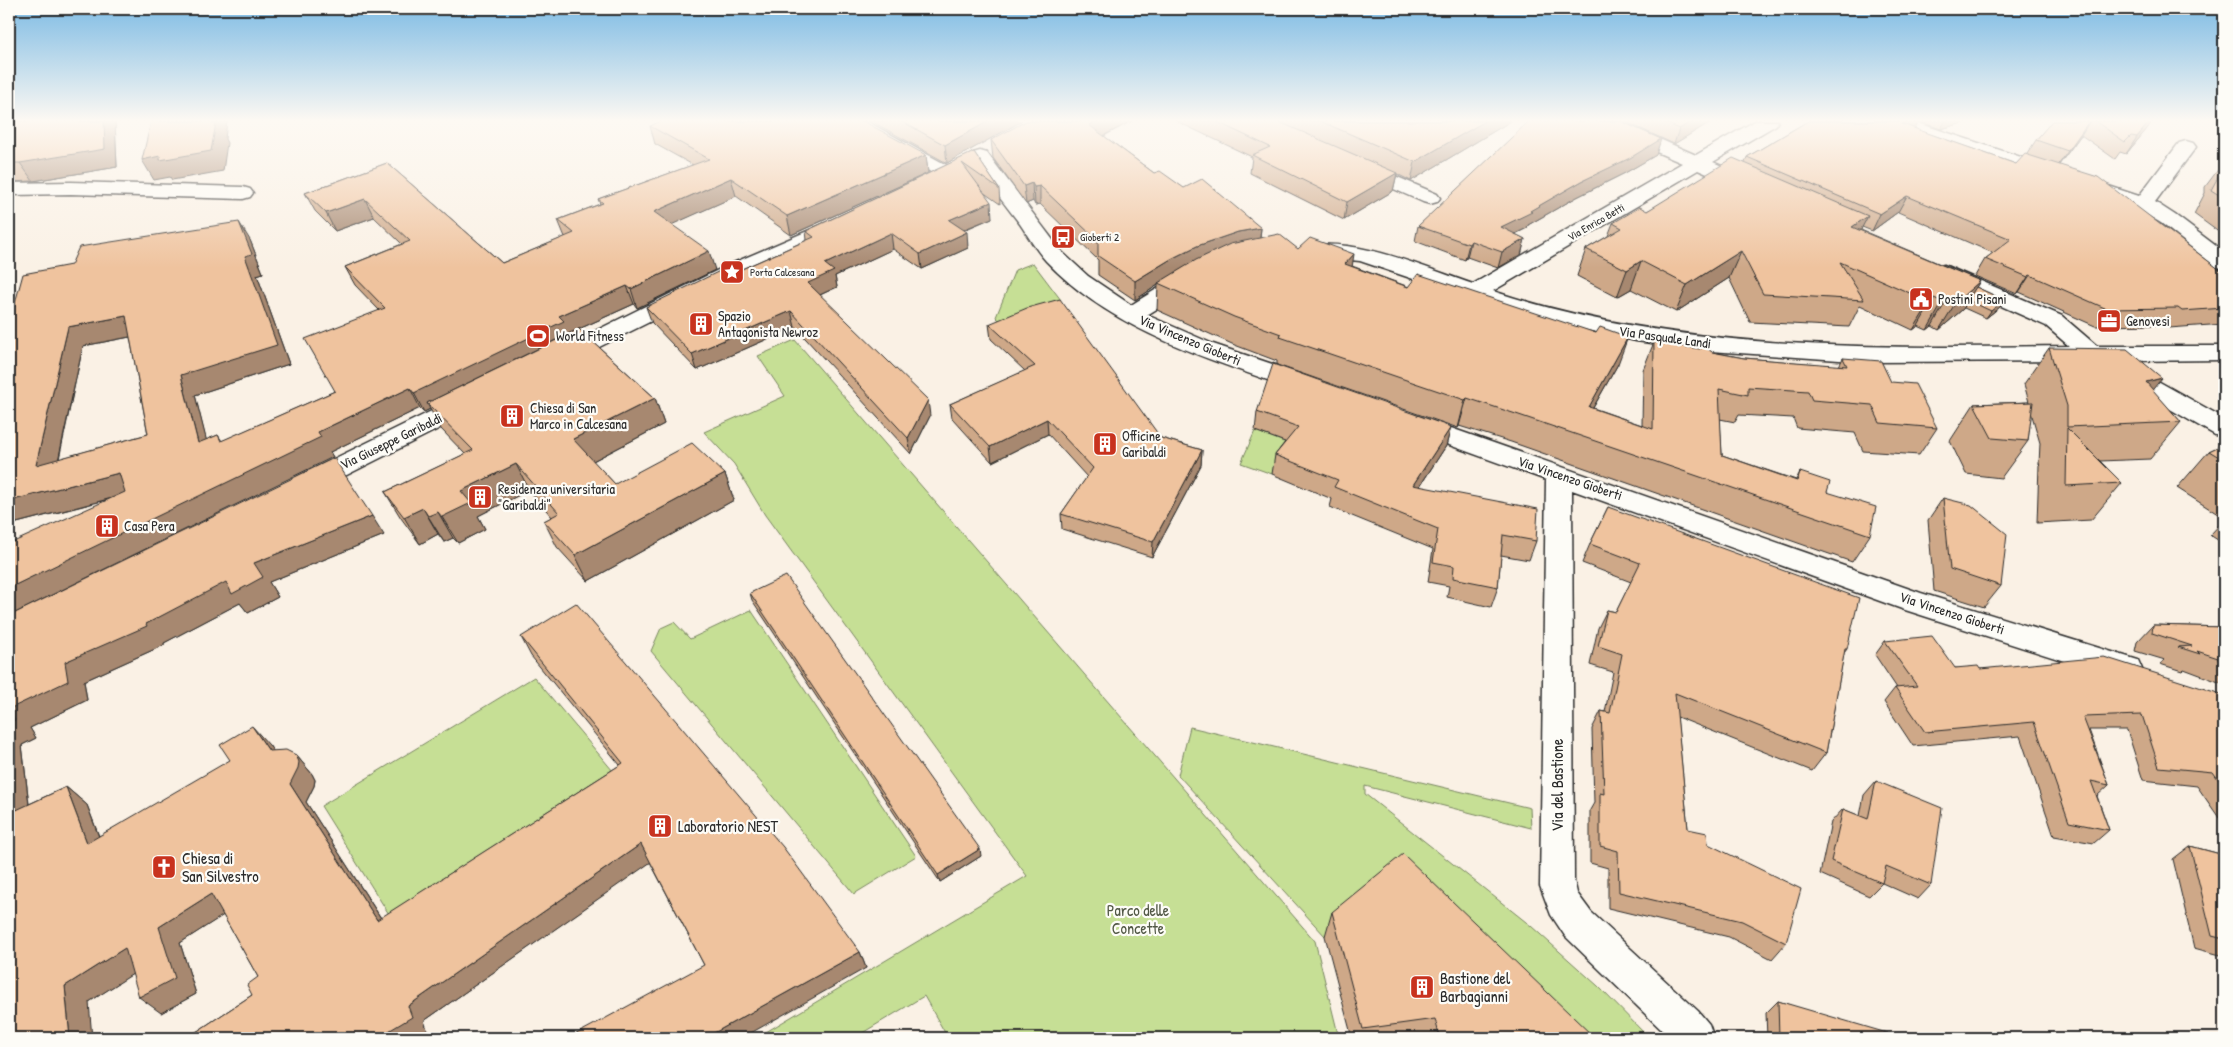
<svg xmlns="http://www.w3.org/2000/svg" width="2233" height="1047" font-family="'Patrick Hand',sans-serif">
	<rect width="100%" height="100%" fill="#faf1e5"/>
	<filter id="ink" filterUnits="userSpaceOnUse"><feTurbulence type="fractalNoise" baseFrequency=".02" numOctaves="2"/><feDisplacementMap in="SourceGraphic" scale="10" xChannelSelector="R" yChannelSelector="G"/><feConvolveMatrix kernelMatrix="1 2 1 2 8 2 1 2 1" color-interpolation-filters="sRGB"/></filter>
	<g filter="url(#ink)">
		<!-- green -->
		<path fill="#c6df95" stroke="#788560" d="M1033,263L1061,300L1029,309L1000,321L996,317L1015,270Z
			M795,340L1315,941L1339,1038H948L924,996L854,1038H756L1027,876L765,515L734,464L704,432L785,396L758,356Z
			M1255,431L1295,446L1272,474L1241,463Z
			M751,610L916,856L854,894L651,651L661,628L674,622L690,639Z
			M534,677L618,777L397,927L321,806Z
			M1190,727L1530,808L1531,828L1365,786V794L1531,926L1598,986L1649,1038H1557L1325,936L1178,775Z"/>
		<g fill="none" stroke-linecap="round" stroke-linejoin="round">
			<defs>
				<path id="minor" d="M842,121H866L954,169L957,173L954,177L947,179L940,177L844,125Z
					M1592,121H1618L1696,155L1755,121H1778L1776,125L1713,162L1756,181L1759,185L1756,189L1749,191L1742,189L1698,170L1493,291C1679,353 1876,348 2069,346L2046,326L1936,277L1933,272L1936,267L1944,265L2062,316L2097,346H2224V360L2122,361L2224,418V437L2215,435L2087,361L1867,362L1710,351L1636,341L1517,314L1360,261C1341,258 1321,261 1302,257L1299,252L1302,247C1353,235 1425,268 1473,284L1682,163L1594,125Z
					M1883,121H1912L2139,196L2179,143L2186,141L2193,143L2196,147L2155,202L2175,215L2224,252V268L2216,267L2161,223L2136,208L1885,125Z
					M980,151L987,153L1062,252L1088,276L1131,305L1181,274L1189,272L1197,274L1200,279L1197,284L1147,315L1213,344L1314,378L1317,384L1314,390L1305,392L1296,390C1209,359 1112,331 1046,261C1036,250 1028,236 1020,224C1003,202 986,180 970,157L973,153Z
					M1360,161L1437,194L1440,198L1437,202L1430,204L1423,202L1353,171L1350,167L1353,163Z
					M71,182L243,187L250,189L253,193L250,197L243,199L71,194L9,195V183Z
					M840,217L847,219L850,223L847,227L740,277L567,363L559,365L551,363L547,358L551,353L724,267Z
					M469,395L478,397L481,403L478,409L315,491L306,493L297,491L293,484L297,477L460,397Z
					M1414,415L1921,593L2138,660L2142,669L2138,678L2127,681L1902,609L1572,490L1574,880L1577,893L1591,912L1698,1011L1709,1024L1714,1038H1670L1565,936L1551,915L1540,886L1546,480L1405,429L1401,423L1405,417Z"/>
			</defs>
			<!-- minor casing -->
			<use href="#minor" stroke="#2b2b2b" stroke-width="3"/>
			<!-- minor -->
			<use href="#minor" fill="#fdfcf7" fill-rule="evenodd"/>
		</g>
		<!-- wall -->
		<path fill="#cea888" stroke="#2b2b2b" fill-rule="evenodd" d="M9,121H115L117,167L33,181L9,182Z
			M871,121H1022L947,163Z
			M1132,121L1104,136L1154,173L1261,228L1260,238L1352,266L1618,364L1593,408L1642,425L1643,370L1654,342L1712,352L1744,358L1839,366L1843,358L1891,382L1937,428L1919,455L1863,451L1855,433L1797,428L1793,418L1739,415L1735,422L1720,419L1722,455L1796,480L1800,472L1827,492L1870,535L1852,562L1511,442L1459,426L1458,428L1277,365V361L1232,344L1157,310L1158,285L1135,300L1098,275V260L1040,204L1035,205L1033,201L1026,204L993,158L991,140Z
			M1176,121H1511L1411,181L1397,174L1393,191L1344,220L1250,173L1252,157Z
			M1624,121H1712L1674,144Z
			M1808,121H1919L1915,129L2016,164L2027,154L2036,140L2052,121H2152L2147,129L2126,154L2120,152L2115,159L2081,135L2059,165L2224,273V324L2169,328L2165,325L2095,326L2019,292L2017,294L1975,276L1985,259L1993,253L1898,212L1872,231L1862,227L1861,230L1980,281L1976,287L2004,300L2000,307L1986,318L1964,308L1939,330L1932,326L1927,330L1918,326L1913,330L1860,305L1849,327L1750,322L1729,278L1676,312L1631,289L1617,297L1577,276L1586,249L1608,236L1613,223L1647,211L1745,163L1747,157Z
			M1919,121H1970L1941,129Z
			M650,126L926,155L928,173L791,235L736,196L672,224L715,270L637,308L634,304L579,329L655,398L664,424L593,461L615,484L725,474L734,500L588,581L557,547L544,521L552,517L529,490L478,516L485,529L458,543L453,538L444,542L438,534L420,544L401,518L385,492L465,454L441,429L430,409L424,412L420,408L330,452L333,457L114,498L9,525V325L250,240L263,273L257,275L289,364L195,395L206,440L218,435L222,441L335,391L379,310L355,285L345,267L402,244L374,217L335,231L315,211L305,193L387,163L502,263L565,237L558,220L600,204L598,199L693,165L655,144ZM130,337L148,434L59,459L83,346Z
			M974,152L999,189L1000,204L983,192L992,218L964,230L968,248L922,269L893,249L835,276L837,287L820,295L930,416L911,454L795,327L697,370L652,323L646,307L735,272L807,240L806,231Z
			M1656,155L1625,173L1577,197L1528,225L1527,228L1515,234L1525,239L1521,255L1498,268L1467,257L1465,260L1415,241L1418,226Z
			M2224,162V236L2194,214L2205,193V187L2223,163Z
			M989,324L1161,438L1202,450L1201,465L1152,557L1062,529L1061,514L1087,477L1048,434L992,462L952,418L950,404L1025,371L991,339Z
			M2049,348L2152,390L2181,422L2150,459L2100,461L2122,483L2091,520L2037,523L2039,465L2040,464H2039L2040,443L2031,412L2028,441L2001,478L1966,474L1950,441L1974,404L2029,402L2024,384Z
			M1257,412L1451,427L1446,446L1420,486L1536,541L1529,560L1501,555L1498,587L1491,607L1447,597L1449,586L1428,582L1433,549L1330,507L1332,499L1272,474L1275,455L1285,442L1255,431Z
			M2224,444V518L2177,488L2209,451Z
			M1943,498L2001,586L1984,607L1934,591L1928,520Z
			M1608,507L1847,649L1844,653L1826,753L1812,771L1677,717L1688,829L1708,844L1786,943L1772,959L1729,937L1608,908V868L1590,863V810L1594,803L1592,729L1601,711L1605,712L1613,672L1590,665L1598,628L1607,610L1616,612L1631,582L1582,563L1590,544Z
			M2224,520V544L2210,535Z
			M384,535L269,582L278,597L248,613L240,603L164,643V645L84,681L87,700L30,728L36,738L22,745L29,804L66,787L87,805L99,836L269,745L273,751L296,755L312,774L315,780L314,786L306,802L381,918L620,765L531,656L521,637L860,952L866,968L704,965L650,862L424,1021L428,1032L419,1038H187L252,995L258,977L223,915L180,943L196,994L161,1013L132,974L89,1002L9,1038V616Z
			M750,593L981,856L940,882L752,600Z
			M2153,625L2224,627V684L2184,669L2182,671L2160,664L2165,660L2135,651L2137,642Z
			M1885,641L1955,668L1980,669L2224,695V825L2197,786L2143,780L2127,730H2089L2109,785L2097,796L2109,830L2094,843L2054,836L2020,736L1913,746L1884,702L1895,688H1897L1875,655Z
			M1876,781L1931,885L1918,899L1882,883L1869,896L1820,874L1831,822L1843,809L1860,816L1864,795Z
			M2190,846L2224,855V956L2194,948L2173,859Z
			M1332,912L1595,1038H1352L1325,936Z
			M1778,1001L1887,1038H1767L1766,1013Z"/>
		<!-- shaded-wall -->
		<path fill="#a7886f" stroke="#2b2b2b" d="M104,121H115L117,167L33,181L20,163Z
			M213,121H227L225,139L227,143L223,171L172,180L170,177L154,180L142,160L213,124Z
			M989,121H1022L947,163L945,145Z
			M1097,121H1132L1089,143V125Z
			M1485,121H1511L1411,181L1415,162Z
			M1692,121H1712L1674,144L1679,129Z
			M1912,121H1919L1911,136L1902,124Z
			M1945,121H1970L1941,129Z
			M2090,121L2081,135L2057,167L2068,151Z
			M2150,121H2152L2147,129L2126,154L2137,137Z
			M1661,139L1656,155L1625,173L1577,197L1528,225L1527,228L1497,243L1501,227L1582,181Z
			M926,155L928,173L791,235L787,216Z
			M1397,173L1393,191L1344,220L1347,202Z
			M731,178L736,196L660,230L654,212Z
			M1032,183L1033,201L1026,204L1024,186Z
			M1040,186V204L1035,205L1034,187Z
			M1907,196L1898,212L1872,231L1880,214Z
			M365,199L374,217L335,231L326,213Z
			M991,202L992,218L950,235L949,220Z
			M1868,216L1854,243L1852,227Z
			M239,222L250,240L263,273L257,275L289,364L195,395L212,462L198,443L181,375L245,256Z
			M1261,228L1259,246L1158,283V285L1135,300V281L1171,259L1197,246L1238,232Z
			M967,232L968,248L922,269L920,254Z
			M891,233L893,249L835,276L837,287L811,299L808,283L825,264Z
			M1525,239L1521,255L1498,268L1502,252Z
			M1471,241L1467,257L1465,260L1469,244Z
			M709,251L715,270L637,308L631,289Z
			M1741,251L1729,278L1676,312L1687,285Z
			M1354,254L1350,281L1345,264Z
			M1641,261L1631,289L1617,297L1627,270Z
			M2030,275L2019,292L2017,294L2028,277Z
			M1980,281L1963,309L1939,330L1956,302Z
			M627,286L634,304L570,333L427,403L430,409L424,412L414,393L559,316Z
			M1934,298L1918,326L1913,330L1930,302Z
			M1948,298L1932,326L1927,330L1943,302Z
			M2004,300L2000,307L1986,318L1991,311Z
			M791,311L795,327L697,370L692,354Z
			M126,316L140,335L83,346L53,484L36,465L68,327Z
			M1628,337L1618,364L1578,434L1589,407Z
			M2162,378L2133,414L2146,382Z
			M410,388L420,408L330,452L333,457L9,616V588L318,432Z
			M655,398L664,424L585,465L573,439Z
			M1467,398L1459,426L1458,428L1465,400Z
			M928,400L930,416L911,454L908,438Z
			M1047,419L1048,434L992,462L990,447Z
			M1451,427L1446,446L1408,504L1413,485Z
			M1202,450L1201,465L1152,557L1153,542Z
			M516,464L529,490L478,516L485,529L458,543L442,517L461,491Z
			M119,473L135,492L9,525V501Z
			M725,474L734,500L588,581L575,555Z
			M423,508L438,534L420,544L404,517Z
			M438,512L453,538L444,542L428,516Z
			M372,516L384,535L269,582L278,597L248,613L240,603L164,643V645L84,681L87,700L30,728L36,738L22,745L32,831L10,813L9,802V709L65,662L146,624L254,563Z
			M252,726L269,745L285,769L269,751Z
			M296,755L312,774L315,780L314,786L306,802L393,937L377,920L290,784Z
			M66,787L87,805L108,861L87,843Z
			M641,844L651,862L424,1021L428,1032L419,1038H377L408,1006Z
			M980,849L981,856L940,882L938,875Z
			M211,894L230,911L180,943L196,994L161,1013L139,997L159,927Z
			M125,948L147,965L89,1002L92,1038H70L65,986Z
			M860,952L866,968L742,1038H705Z"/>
		<!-- building -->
		<path fill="#efc39e" stroke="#2b2b2b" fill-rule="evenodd" d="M9,121H104L105,149L20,163H9Z
			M151,121H213V124L216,123L211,151L160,160V156L142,160Z
			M661,121H863L926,155L787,216L731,178L654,212L709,251L631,289L627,286L559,316L564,321L414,393L410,388L318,432L321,437L9,588V544L125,492L119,473L9,501V325L23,274L71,265L79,247L239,222L252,254L245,256L277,345L181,375L198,443L218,435L221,441L335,391L305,339L385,308L345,267L410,241L365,199L326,213L305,193L387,163L502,263L574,233L558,220L603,203L598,199L709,159L650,126ZM126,316L148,434L36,465L68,327Z
			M901,121H989L945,145Z
			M1026,121H1097L1089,125L1154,173L1160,171L1184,188L1202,179L1261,228L1238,232L1197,246L1171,259L1135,281L1098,256V241L1040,186L1034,187L1032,183L1024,186L991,140Z
			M1215,121H1277L1397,173L1347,202L1252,155L1270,147Z
			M1320,121H1485L1415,162Z
			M1529,121H1620L1661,139L1630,158L1582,181L1530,211L1532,212L1501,227L1525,239L1502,252L1471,241L1469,244L1418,226Z
			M1662,121H1692L1679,129Z
			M1808,121H1912L1902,124L2016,164L2025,154L2098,177L2224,273V308L2182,311L2178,308L2107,309L2030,275L2028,277L1985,259L2011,239L1907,196L1880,214L1747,157Z
			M2052,121H2089L2068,151L2036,140Z
			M2095,121H2150L2137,137L2131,136L2125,142Z
			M974,152L999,189L962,163L991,202L949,220L967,232L920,254L891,233L825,264L834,271L808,283L928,400L908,438L791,311L692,354L646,307L728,267L735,272L814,237L806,231Z
			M1733,158L1868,216L1852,227L1980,281L1956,302L1948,298L1943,302L1934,298L1930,302L1840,262L1864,300L1763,294L1741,251L1687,285L1641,261L1627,270L1586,249L1622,228L1613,223L1640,207L1647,211Z
			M2224,162V198L2211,190L2223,168V163Z
			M1279,234L1298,249L1310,238L1354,254L1345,264L1408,287L1418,274L1596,333L1600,327L1628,337L1589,407L1653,429L1654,342L1700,349L1704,346L1712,352L1744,358L1847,366L1843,358L1881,361L1891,382L1915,384L1937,428L1880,423L1872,405L1812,400L1808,391L1748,387V395L1719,389L1722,455L1797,481L1800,472L1830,482L1827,492L1876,507L1870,535L1519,415L1467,398L1465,400L1280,337L1281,334L1234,317L1158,283L1196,260L1230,244Z
			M1976,287L2004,300L1991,311L1968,300Z
			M1060,299L1161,438L1202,450L1153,542L1061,514L1093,468L1047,419L990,447L950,404L1035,366L989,324L1027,308Z
			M579,329L655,398L573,439L615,484L692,443L725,474L575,555L544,521L559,513L516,464L461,491L471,503L442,517L438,512L428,516L423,508L404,517L385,492L473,450L427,403Z
			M2049,348L2127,349L2162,378L2146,382L2181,422L2067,427V406Z
			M1273,364L1451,427L1413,485L1538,509L1536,541L1503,535L1498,587L1453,578L1454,566L1433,562L1438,529L1334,487L1338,480L1275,455L1298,427L1257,412Z
			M2033,402L2028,441L1992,438L1974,404Z
			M2067,428L2122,483L2066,486Z
			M2224,444V460L2209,451Z
			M334,458L372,516L254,563L263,577L232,594L226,582L146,624L147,626L65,662L68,681L9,709L15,720L9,723V616Z
			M1943,498L1971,505L2007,534L2001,586L1950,569Z
			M1608,507L1859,598L1847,649H1845L1826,753L1675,693L1688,829L1707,833L1708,844L1801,889L1786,943L1742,921L1619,892L1618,851L1600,846V793L1604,794L1601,711L1610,713L1622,654L1598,646L1607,610L1616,612L1640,563L1590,544Z
			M786,576L980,849L938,875L750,593Z
			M576,603L783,847L860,952L705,1038H569L704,965L641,844L408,1006L412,1017L377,1038H187L252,995L247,985L258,977L211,894L159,927L175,978L139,997L125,948L65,986L70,1038H9V802L10,813L66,787L87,843L230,760L220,745L252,726L269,751L286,750L296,755L299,762L298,768L290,784L377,920L623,763L521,637Z
			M2153,625L2224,627V660L2197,651L2200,654L2178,647L2192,646L2152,633Z
			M1932,636L1955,668L1978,666L1980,669L2104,657L2224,695V787L2213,772L2159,767L2142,715L2083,717L2109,785L2091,781L2109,830L2069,822L2034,722L1925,732L1895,688L1917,686L1885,641Z
			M1876,781L1942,808L1931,885L1886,866L1882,883L1831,861L1843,809L1868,819Z
			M2190,846L2224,855V939L2212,936Z
			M1403,854L1595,1038H1440L1435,1019L1363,1029L1332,912Z
			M1778,1001L1887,1033V1038H1779Z"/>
	</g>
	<!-- sky -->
	<linearGradient id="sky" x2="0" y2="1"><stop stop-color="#7dbbe4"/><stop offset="0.45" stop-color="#fdf9f3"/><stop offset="1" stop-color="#fdf9f3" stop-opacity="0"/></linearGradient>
	<rect width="2233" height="268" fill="url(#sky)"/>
	<!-- icons -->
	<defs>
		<symbol id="bus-square" viewBox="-11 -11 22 22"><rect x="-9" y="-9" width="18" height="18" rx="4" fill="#c8321e" stroke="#fdfcf7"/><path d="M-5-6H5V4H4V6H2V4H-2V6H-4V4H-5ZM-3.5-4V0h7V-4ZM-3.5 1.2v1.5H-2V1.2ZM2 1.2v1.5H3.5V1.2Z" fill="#fff"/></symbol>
		<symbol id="sight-square" viewBox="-11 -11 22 22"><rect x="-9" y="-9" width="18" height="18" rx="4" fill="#c8321e" stroke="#fdfcf7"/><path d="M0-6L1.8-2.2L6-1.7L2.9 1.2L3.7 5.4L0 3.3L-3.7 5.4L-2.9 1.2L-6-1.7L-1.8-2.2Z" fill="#fff"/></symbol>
		<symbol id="civic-square" viewBox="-11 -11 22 22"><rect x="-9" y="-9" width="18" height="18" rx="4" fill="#c8321e" stroke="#fdfcf7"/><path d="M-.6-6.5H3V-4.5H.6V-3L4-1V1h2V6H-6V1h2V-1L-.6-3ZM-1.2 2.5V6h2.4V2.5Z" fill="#fff"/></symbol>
		<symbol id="office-square" viewBox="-11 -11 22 22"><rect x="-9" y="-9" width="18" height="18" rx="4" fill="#c8321e" stroke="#fdfcf7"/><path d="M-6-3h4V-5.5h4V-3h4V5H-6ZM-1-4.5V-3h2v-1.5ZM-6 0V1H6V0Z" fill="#fff"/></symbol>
		<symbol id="building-square" viewBox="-11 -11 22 22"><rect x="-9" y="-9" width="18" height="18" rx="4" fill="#c8321e" stroke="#fdfcf7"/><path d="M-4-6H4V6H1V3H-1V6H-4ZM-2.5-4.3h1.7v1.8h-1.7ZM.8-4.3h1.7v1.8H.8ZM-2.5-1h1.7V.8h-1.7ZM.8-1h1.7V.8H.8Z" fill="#fff"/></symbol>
		<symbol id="stadium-square" viewBox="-11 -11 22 22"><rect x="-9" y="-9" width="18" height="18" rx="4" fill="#c8321e" stroke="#fdfcf7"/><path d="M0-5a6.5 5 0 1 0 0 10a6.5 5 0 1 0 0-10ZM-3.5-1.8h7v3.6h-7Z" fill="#fff"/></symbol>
		<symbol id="church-square" viewBox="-11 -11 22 22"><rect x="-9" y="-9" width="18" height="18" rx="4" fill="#c8321e" stroke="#fdfcf7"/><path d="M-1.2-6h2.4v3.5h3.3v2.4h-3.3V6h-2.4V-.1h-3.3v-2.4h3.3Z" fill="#fff"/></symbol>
	</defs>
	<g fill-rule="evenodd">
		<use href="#bus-square" x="1049" y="223" width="28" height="28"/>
		<use href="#sight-square" x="718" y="258" width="28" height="28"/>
		<use href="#civic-square" x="1907" y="285" width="28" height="28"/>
		<use href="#office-square" x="2095" y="307" width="28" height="28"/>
		<use href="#building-square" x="687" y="310" width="28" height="28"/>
		<use href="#stadium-square" x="524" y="322" width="28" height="28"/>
		<use href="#building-square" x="498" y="402" width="28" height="28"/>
		<use href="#building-square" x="1091" y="430" width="28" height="28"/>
		<use href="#building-square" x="466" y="483" width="28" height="28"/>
		<use href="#building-square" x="93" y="512" width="28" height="28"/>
		<use href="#building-square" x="646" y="812" width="28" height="28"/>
		<use href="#church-square" x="150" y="853" width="28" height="28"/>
		<use href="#building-square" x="1408" y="973" width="28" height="28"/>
	</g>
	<g text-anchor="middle" stroke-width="4.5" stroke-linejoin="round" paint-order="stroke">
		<!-- far-street labels -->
		<g font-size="11" fill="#2b2b2b" stroke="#fdfcf7">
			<text transform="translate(1596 222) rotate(-30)" y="4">Via Enrico Betti</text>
		</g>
		<!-- far-poi labels -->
		<g font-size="11" fill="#2b2b2b" stroke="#fdfcf7" text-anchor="start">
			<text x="1080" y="241">Gioberti 2</text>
			<text x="750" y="276">Porta Calcesana</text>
		</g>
		<!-- poi labels -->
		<g font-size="14" fill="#2b2b2b" stroke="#fdfcf7" text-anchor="start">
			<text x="1938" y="304">Postini Pisani</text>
			<text x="718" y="321">Spazio<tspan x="718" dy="16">Antagonista Newroz</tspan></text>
			<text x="2126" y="326">Genovesi</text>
			<text x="556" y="341">World Fitness</text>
			<text x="530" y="413">Chiesa di San<tspan x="530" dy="16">Marco in Calcesana</tspan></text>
			<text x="1122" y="441">Officine<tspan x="1122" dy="16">Garibaldi</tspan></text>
			<text x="498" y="494">Residenza universitaria<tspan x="498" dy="16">"Garibaldi"</tspan></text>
			<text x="124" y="531">Casa Pera</text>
		</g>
		<!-- street labels -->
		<g font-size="14" fill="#2b2b2b" stroke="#fdfcf7">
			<text transform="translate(1665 337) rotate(8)" y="5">Via Pasquale Landi</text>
			<text transform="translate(1190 340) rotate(23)" y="5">Via Vincenzo Gioberti</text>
			<text transform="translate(391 441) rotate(-26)" y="5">Via Giuseppe Garibaldi</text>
			<text transform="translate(1570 478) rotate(19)" y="5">Via Vincenzo Gioberti</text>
			<text transform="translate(1952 613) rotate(18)" y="5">Via Vincenzo Gioberti</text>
		</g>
		<!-- near-street labels -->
		<g font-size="16" fill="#2b2b2b" stroke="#fdfcf7">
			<text transform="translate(1557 785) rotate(-90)" y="6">Via del Bastione</text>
		</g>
		<!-- near-poi labels -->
		<g font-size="16" fill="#2b2b2b" stroke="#fdfcf7" text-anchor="start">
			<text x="678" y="832">Laboratorio NEST</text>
			<text x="182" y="864">Chiesa di<tspan x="182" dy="18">San Silvestro</tspan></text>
			<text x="1440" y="984">Bastione del<tspan x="1440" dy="18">Barbagianni</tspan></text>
		</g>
		<!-- near-park labels -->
		<g font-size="16" fill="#525846" stroke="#fdfcf7">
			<text x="1138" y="916">Parco delle<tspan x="1138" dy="18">Concette</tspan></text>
		</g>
	</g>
	<!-- margin -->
	<rect width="2233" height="1047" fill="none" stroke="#fdfcf7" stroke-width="30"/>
	<rect x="15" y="15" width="2203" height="1017" fill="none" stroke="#2b2b2b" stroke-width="2" filter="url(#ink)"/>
</svg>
